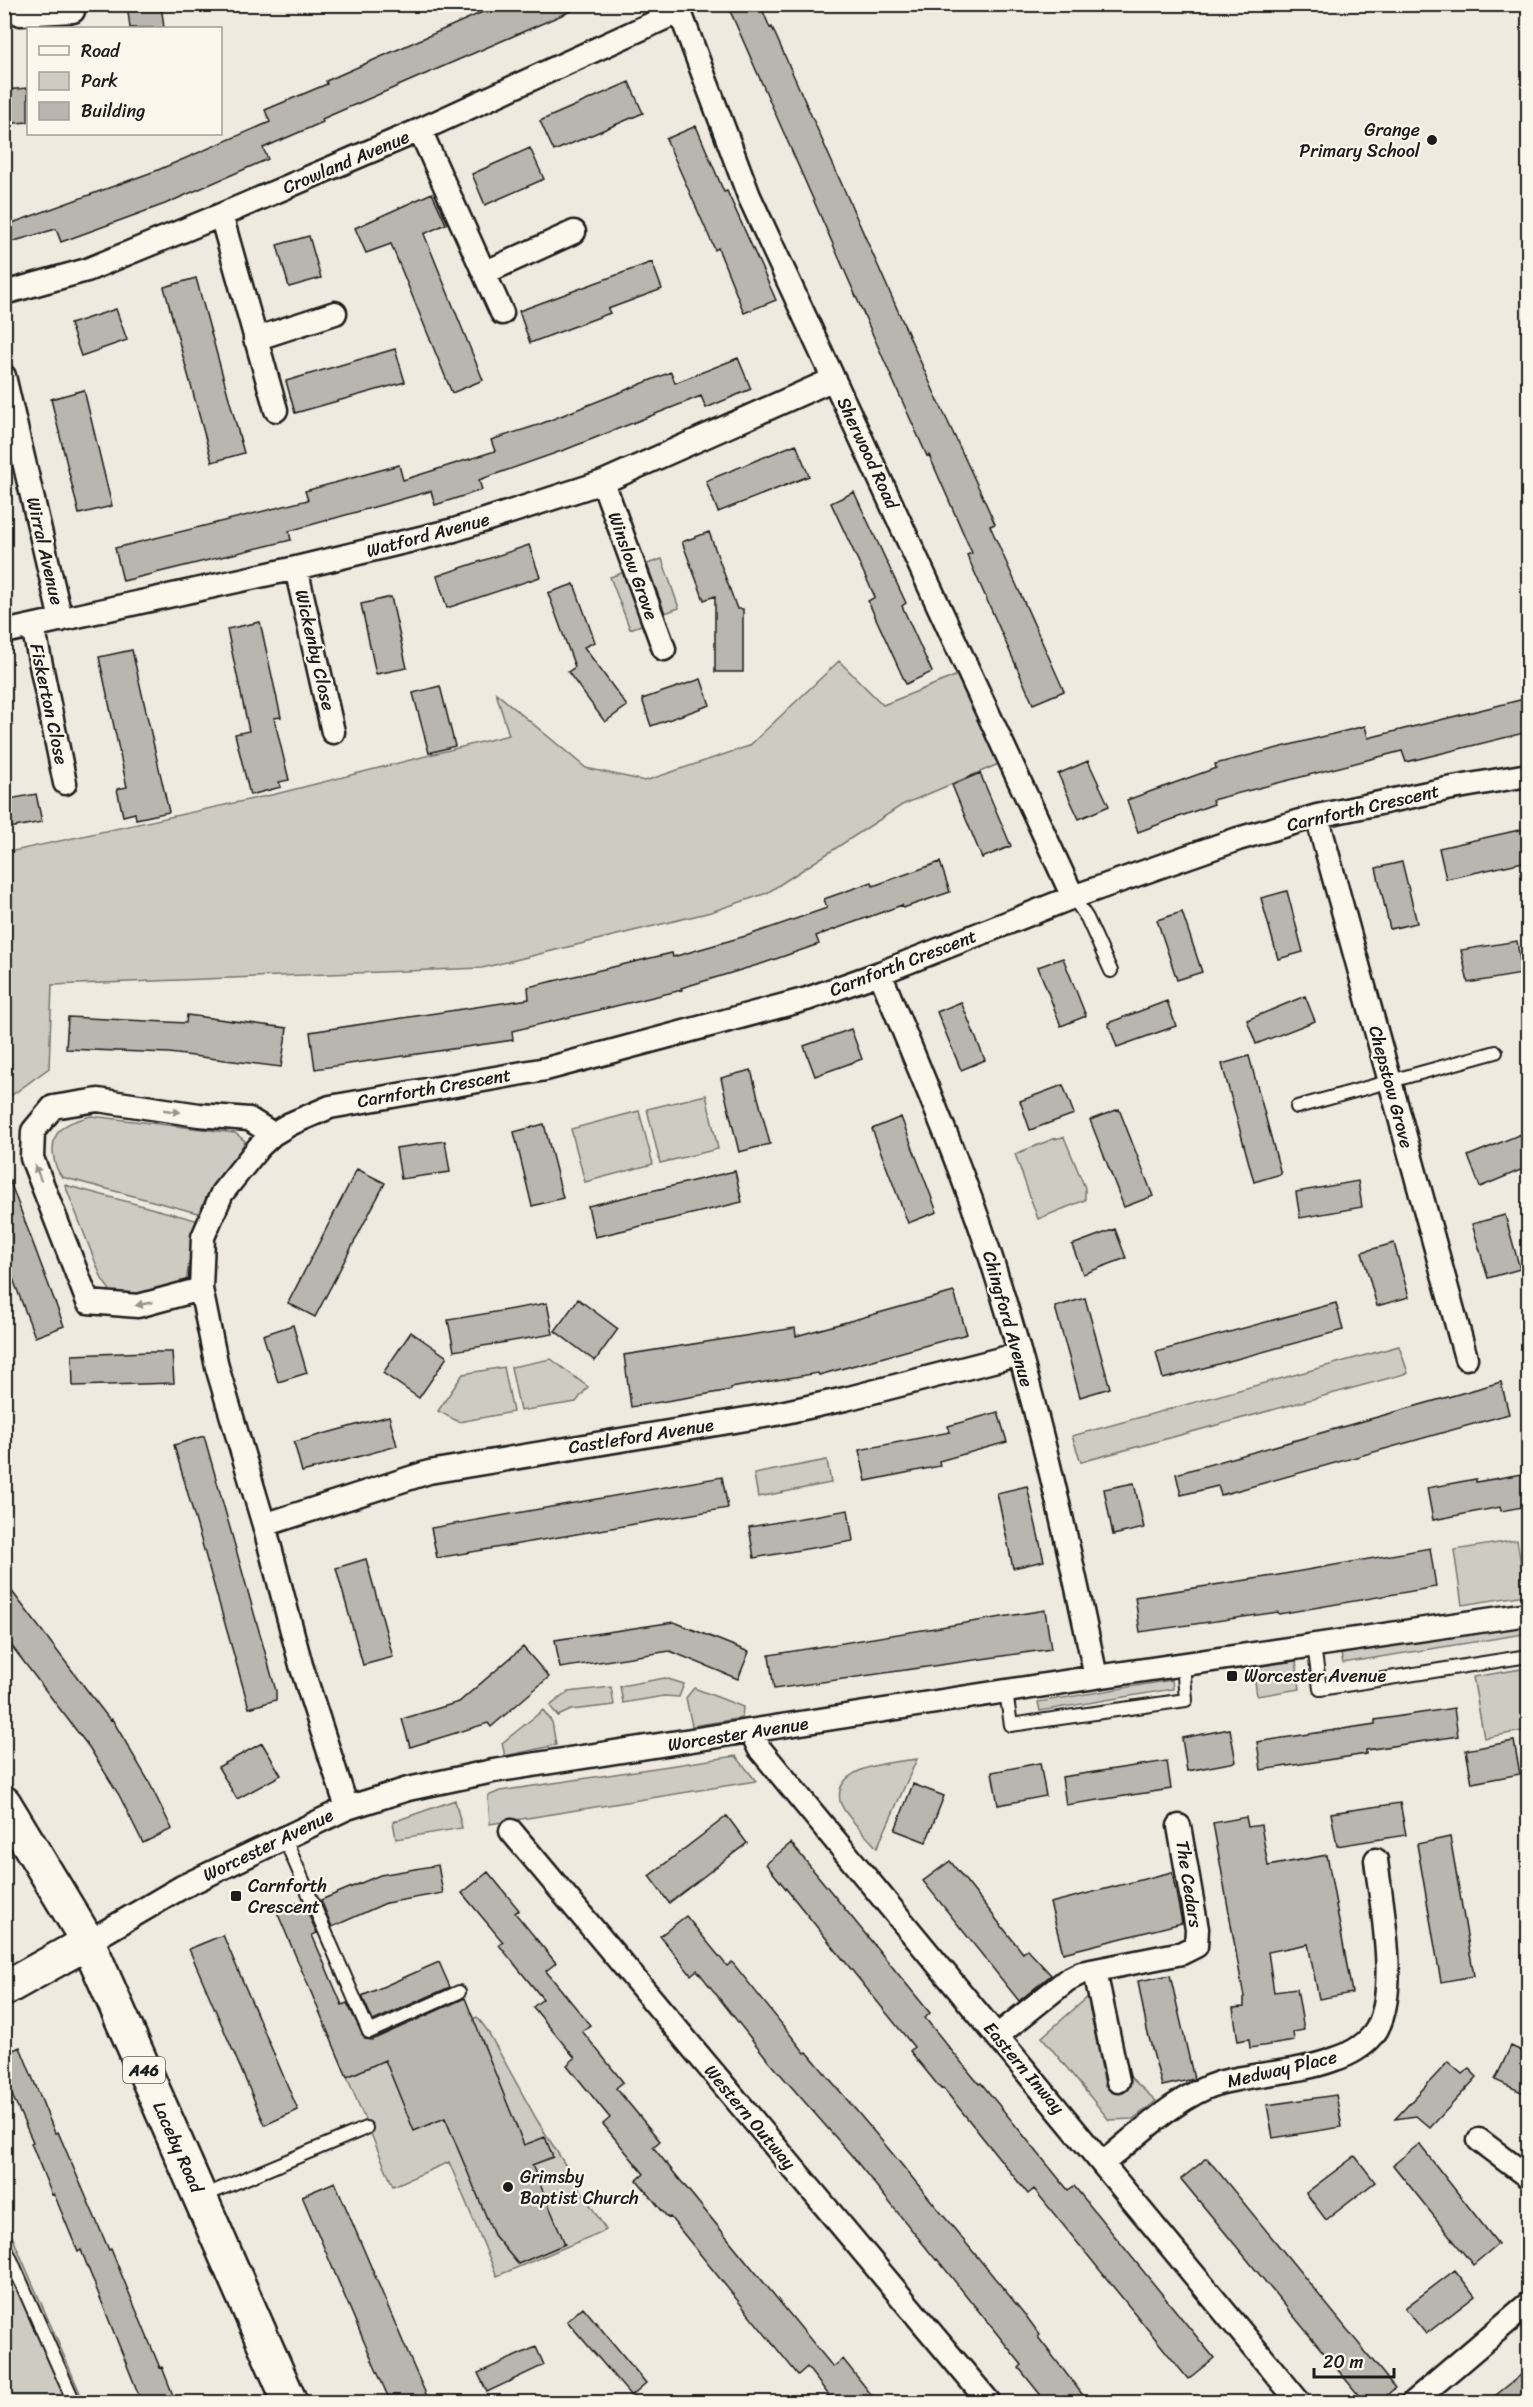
<svg xmlns="http://www.w3.org/2000/svg" width="1533" height="2407" font-family="Sriracha,sans-serif">
	<rect width="100%" height="100%" fill="#eeeadf"/>
	<filter id="ink" filterUnits="userSpaceOnUse"><feTurbulence type="fractalNoise" baseFrequency=".0167" numOctaves="2"/><feDisplacementMap in="SourceGraphic" scale="12" xChannelSelector="R" yChannelSelector="G"/><feConvolveMatrix kernelMatrix="1 2 1 2 8 2 1 2 1" color-interpolation-filters="sRGB"/></filter>
	<g filter="url(#ink)">
		<!-- green -->
		<path fill="#ceccc2" stroke="#75746f" stroke-width="1.5" d="M662,559L679,608L665,613L647,564Z
			M628,571L647,623L630,629L610,577Z
			M839,661L883,705L960,674L1001,763L902,805L767,893L711,912L482,968L52,985L49,1068L5,1100L4,853L276,794L509,735L496,693L586,768L645,781L749,746Z
			M706,1095L718,1149L660,1163L647,1109Z
			M639,1111L653,1164L585,1182L571,1129Z
			M91,1116L235,1133L245,1141L208,1209L198,1213L190,1211L62,1177C53,1166 49,1143 59,1131C67,1122 81,1119 91,1116Z
			M1064,1137L1085,1188V1200L1038,1219L1015,1154L1053,1139Z
			M65,1185L203,1222L189,1263L186,1282L138,1296L111,1292L102,1279Z
			M1399,1346L1408,1373L1081,1462L1072,1436Z
			M551,1359L588,1387L576,1402L520,1411L511,1367Z
			M504,1367L513,1412L459,1422L438,1411L463,1374Z
			M827,1460L831,1483L758,1497L754,1474Z
			M1517,1540L1526,1595L1462,1605L1454,1550Z
			M1522,1625L1524,1634L1343,1663L1341,1654Z
			M1296,1661L1300,1689L1257,1696L1253,1667Z
			M1528,1668V1730L1484,1738L1473,1677Z
			M665,1678L684,1684L679,1697L664,1696L623,1703L620,1686Z
			M1172,1680L1173,1689L1040,1711L1038,1702Z
			M611,1687L614,1705L571,1710L558,1716L550,1706L568,1692Z
			M694,1688L743,1707L742,1718L692,1726L686,1698Z
			M543,1710L552,1722L556,1745L505,1756L502,1743Z
			M736,1756L756,1781L490,1824L488,1796L500,1791Z
			M917,1759L877,1848C868,1837 843,1814 840,1801C833,1765 895,1762 917,1759Z
			M455,1800L462,1828L396,1839L393,1822Z
			M1088,1997L1105,2086L1130,2085L1129,2076L1156,2101L1133,2119L1109,2120L1042,2037Z
			M477,2017L487,2030L537,2120L606,2230L497,2276L449,2162L393,2186L347,2077Z
			M5,2220L84,2402H5Z"/>
		<!-- building -->
		<path fill="#b9b6af" stroke="#1c1c1c" stroke-width="1.5" d="M127,4H161L164,28H130Z
			M501,4H587L322,119L323,122L263,148L268,159L165,204L61,242L56,229L4,244V226L158,170L270,122L265,110L327,84L326,81Z
			M727,4H760L770,28L772,27L934,392L982,495L995,524L990,526L1064,691L1033,704L967,555L972,553L929,455L927,456L895,385Z
			M629,82L643,113L554,151L540,121Z
			M28,88V122L4,124V90Z
			M696,126L724,192L727,191L776,300L744,313L718,248L715,250L666,139Z
			M530,148L544,179L485,205L472,174Z
			M432,193L446,224L424,234L483,380L452,393L391,244L366,253L355,228Z
			M309,236L321,278L289,287L277,245Z
			M652,262L662,289L608,309L610,313L530,343L519,311Z
			M196,278L244,453L212,462L164,287Z
			M116,309L127,340L81,356L70,324Z
			M395,349L405,382L295,413L286,381Z
			M738,358L751,389L706,408L701,396L567,449L479,480L482,490L435,505L431,491L289,531L291,540L123,581L115,548L308,500L305,491L399,465L403,480L495,451L491,440L538,425L671,372L675,383Z
			M84,390L112,506L79,514L51,399Z
			M796,444L809,476L718,512L706,481Z
			M854,492L906,603L902,606L932,672L906,684L868,601L875,597L831,503Z
			M709,532L737,609H743V672H715V596L704,600L682,542Z
			M529,545L540,577L447,608L437,576Z
			M574,584L595,642L584,647L627,706L605,722L568,672L575,667L548,593Z
			M391,597L407,668L376,674L361,604Z
			M260,622L281,717L274,718L289,780L279,782L281,787L250,795L235,734L249,731L227,629Z
			M132,650L169,812L136,819L135,813L123,816L117,789L127,787L99,657Z
			M701,679L710,705L651,726L642,699Z
			M440,686L455,746L429,753L413,693Z
			M1528,698V732L1406,762L1402,751L1212,800L1214,804L1138,832L1127,800L1216,768L1215,764L1365,726L1368,738Z
			M1088,761L1109,806L1079,819L1058,774Z
			M980,773L1011,846L982,858L952,785Z
			M36,794L42,822L4,829V800Z
			M1528,828V861L1446,879L1439,848Z
			M940,862L950,892L903,908L902,905L816,936L819,944L764,963L681,988L682,990L512,1031L513,1040L315,1069L310,1032L529,999L528,987L672,953L673,957L749,935L827,908L824,899L872,882L873,886Z
			M1402,862L1417,923L1390,929L1376,868Z
			M1287,891L1303,952L1278,959L1261,898Z
			M1182,912L1202,972L1177,980L1157,920Z
			M1517,941L1522,974L1468,983L1461,950Z
			M1063,958L1086,1016L1061,1026L1038,967Z
			M1305,996L1315,1021L1256,1044L1247,1020Z
			M1167,1001L1176,1026L1117,1047L1108,1023Z
			M961,1002L985,1060L961,1070L937,1012Z
			M187,1015L287,1028L281,1067L169,1053L66,1049L68,1017L186,1023Z
			M851,1029L862,1059L815,1076L804,1046Z
			M1249,1056L1281,1174L1254,1182L1222,1064Z
			M751,1070L770,1144L739,1152L721,1078Z
			M1063,1085L1074,1114L1030,1130L1020,1101Z
			M1119,1109L1153,1196L1124,1207L1090,1120Z
			M901,1117L937,1212L908,1223L872,1129Z
			M544,1124L563,1198L532,1206L514,1132Z
			M1528,1131V1167L1480,1187L1468,1156Z
			M445,1141L450,1172L401,1179L396,1148Z
			M357,1169L385,1183L315,1317L288,1303Z
			M6,1171L64,1326L35,1337L4,1255V1172Z
			M735,1171L742,1202L595,1237L588,1206Z
			M1358,1181L1362,1207L1300,1218L1296,1192Z
			M1505,1215L1520,1269L1488,1278L1472,1224Z
			M1115,1229L1126,1258L1083,1274L1072,1245Z
			M1394,1243L1409,1297L1377,1306L1362,1252Z
			M954,1292L967,1334L819,1375L818,1373L731,1388V1390L631,1407L624,1355L795,1328L796,1336Z
			M1085,1298L1110,1388L1080,1397L1055,1307Z
			M578,1299L618,1329L595,1361L555,1331Z
			M547,1303L553,1334L454,1351L448,1320Z
			M1336,1303L1343,1330L1163,1379L1156,1352Z
			M293,1325L307,1373L278,1382L263,1335Z
			M411,1332L447,1357L419,1398L383,1373Z
			M148,1352H172L174,1383L73,1386L72,1355Z
			M1501,1382L1509,1414L1221,1495L1218,1486L1181,1495L1176,1474Z
			M998,1412L1007,1442L939,1461L940,1466L866,1481L859,1450L950,1432L948,1426Z
			M389,1416L397,1446L302,1472L294,1442Z
			M204,1436L276,1691V1700L249,1708L174,1445Z
			M1528,1473V1506L1501,1511L1500,1507L1433,1520L1427,1488L1476,1479V1482Z
			M722,1477L728,1508L437,1558L431,1528Z
			M1134,1483L1144,1528L1113,1535L1104,1489Z
			M1027,1486L1044,1561L1013,1568L997,1493Z
			M848,1510L853,1541L754,1558L749,1527Z
			M1430,1548L1436,1587L1279,1614L1278,1612L1140,1632L1135,1597L1273,1576Z
			M366,1559L393,1657L363,1665L336,1568Z
			M4,1581L90,1694L110,1720L112,1719L148,1780L172,1829L143,1843L119,1795L89,1747L4,1636Z
			M1045,1610L1051,1649L774,1689L769,1655Z
			M674,1622L749,1652L738,1679L670,1651L560,1668L555,1640Z
			M523,1647L549,1677L491,1727L488,1723L410,1747L402,1719L459,1702Z
			M1454,1708L1458,1736L1366,1750V1754L1261,1770L1257,1742L1375,1724V1720Z
			M1230,1729L1236,1762L1187,1771L1182,1738Z
			M1514,1741L1520,1774L1472,1783L1466,1750Z
			M262,1743L281,1775L237,1799L218,1767Z
			M1167,1761L1171,1789L1066,1805L1062,1777Z
			M1040,1763L1046,1796L998,1805L992,1772Z
			M913,1784L944,1796L926,1842L895,1830Z
			M1400,1803L1406,1835L1337,1846L1331,1813Z
			M727,1816L747,1843L669,1903L649,1876Z
			M1246,1817L1248,1827L1261,1825L1268,1866L1327,1855L1352,1993L1319,1999L1308,1944L1268,1952L1274,1992L1297,1989L1304,2030L1293,2032L1294,2041L1250,2048L1249,2039L1238,2041L1233,2008L1244,2007V1997L1213,1823Z
			M1450,1837L1474,1976L1441,1982L1417,1844Z
			M791,1843L930,2013L925,2018L979,2084L981,2083L1068,2190L1074,2186L1214,2358L1188,2379L1034,2189L1028,2194L943,2088L941,2089L910,2051L914,2047L766,1864Z
			M950,1861L1023,1953L1027,1949L1051,1975L1019,2001L923,1881Z
			M438,1865L443,1893L386,1903L332,1927L321,1900L380,1875Z
			M488,1872L519,1910L515,1913L556,1963L546,1971L590,2025L582,2031L623,2082L616,2088L660,2141L653,2147L833,2367L843,2359L878,2403H835L807,2367L798,2375L670,2217L668,2218L637,2180L644,2174L603,2124L610,2118L567,2065L575,2058L533,2007L543,1999L499,1945L503,1942L462,1893Z
			M1172,1872L1182,1923L1063,1953L1050,1903Z
			M297,1903L300,1909L305,1907L317,1933L312,1935L342,2005L347,2003L365,2039L372,2040L465,1998L524,2145L545,2137L553,2157L532,2165L565,2244L518,2264L494,2235L445,2118L414,2131L385,2060L347,2077L277,1912Z
			M686,1916L727,1966L732,1962L805,2053L807,2052L887,2147L1026,2316L1040,2335L1038,2337L1089,2403H1047L1019,2368L1022,2365L937,2259L936,2260L852,2156L768,2060L697,1970L691,1975L660,1936Z
			M223,1935L298,2110L265,2125L189,1949Z
			M439,1962L450,1987L373,2021L362,1996Z
			M1170,1975L1194,2079L1162,2086L1147,2030L1138,1981Z
			M1511,2046L1528,2054V2095L1495,2080Z
			M20,2047L55,2133L58,2132L109,2250L111,2249L160,2368L162,2367L176,2403H142L81,2250L78,2252L54,2194L52,2195L31,2143L33,2142L4,2077V2054Z
			M1448,2062L1462,2074L1469,2069L1477,2077L1430,2128L1416,2116L1395,2119Z
			M1336,2095L1342,2127L1273,2138L1267,2105Z
			M1419,2144L1498,2244L1473,2265L1393,2165Z
			M1355,2156L1375,2182L1326,2220L1306,2193Z
			M1207,2158L1395,2388L1378,2403H1365L1181,2179Z
			M335,2182L412,2363L430,2403H391L374,2365L302,2196Z
			M1455,2270L1475,2296L1426,2334L1405,2308Z
			M583,2307L646,2383L631,2396L567,2321Z
			M536,2347L544,2365L487,2392L478,2373Z
			M1528,2369V2403H1486L1511,2383Z"/>
		<g fill="none" stroke-linecap="round" stroke-linejoin="round">
			<defs>
				<path id="lane" d="M1073,897L1087,918L1111,971
					M1297,1107L1496,1052
					M1314,1646L1320,1689L1528,1656
					M1006,1692L1011,1725L1186,1700L1183,1664
					M284,1837L369,2032L459,1992
					M201,2197L366,2128
					M4,2249L9,2255L74,2402"/>
				<path id="street" d="M677,4L749,196L1073,897
					M4,5L21,14L73,11
					M420,130L502,313
					M221,215L276,410
					M484,273L574,232
					M4,293L87,270L221,215L420,130L680,11
					M255,339L335,313
					M4,376L61,620
					M603,482L664,649
					M296,568L333,732
					M33,626L65,783
					M4,632L296,568L454,530L603,482L834,379
					M1317,816L1466,1358
					M880,973C917,1065 957,1155 988,1249C1034,1389 1066,1533 1096,1677
					M201,1289L138,1306L88,1302L32,1158L33,1131L53,1107L98,1100L199,1115L249,1119L273,1134
					M264,1525L429,1472L776,1414L845,1399L1020,1354
					M751,1731L759,1748L1299,2402
					M347,1808L301,1665L264,1525L217,1367L201,1289L203,1237L222,1193L259,1147L273,1134L290,1124L330,1107L546,1069L807,999L880,973L1073,897L1238,839L1317,816L1447,789L1528,775
					M511,1831L989,2402
					M88,1942L182,1887L347,1808L408,1789L493,1771L1096,1677L1528,1614
					M1095,1971L1118,2081
					M997,2036L1067,1980L1081,1973L1182,1953L1196,1946L1197,1929L1179,1826
					M1479,2140L1528,2177
					M1103,2163C1136,2137 1178,2095 1219,2083C1257,2073 1298,2073 1335,2059C1349,2055 1364,2046 1373,2035C1401,1999 1381,1903 1376,1860
					M1413,2402L1528,2304"/>
				<path id="secondary" d="M4,1989L88,1942"/>
				<path id="highway" d="M4,1803L88,1942L290,2402"/>
			</defs>
			<!-- lane casing -->
			<use href="#lane" stroke="#1c1c1c" stroke-width="16"/>
			<!-- street casing -->
			<use href="#street" stroke="#1c1c1c" stroke-width="27"/>
			<!-- secondary casing -->
			<use href="#secondary" stroke="#1c1c1c" stroke-width="38"/>
			<!-- highway casing -->
			<use href="#highway" stroke="#1c1c1c" stroke-width="38"/>
			<!-- lane -->
			<use href="#lane" stroke="#fbf7ec" stroke-width="12"/>
			<!-- street -->
			<use href="#street" stroke="#fbf7ec" stroke-width="22"/>
			<!-- secondary -->
			<use href="#secondary" stroke="#fbf7ec" stroke-width="33"/>
			<!-- highway -->
			<use href="#highway" stroke="#fbf7ec" stroke-width="33"/>
		</g>
		<!-- one-way arrows -->
		<defs><path id="oneway-solid" d="M-6-.8H1V-3.2L6.5 0L1 3.2V.8H-6Z" transform="scale(1.5)"/></defs>
		<g fill="#97948e">
			<use href="#oneway-solid" transform="translate(172 1111) rotate(8)"/>
			<use href="#oneway-solid" transform="translate(38 1173) rotate(-112)"/>
			<use href="#oneway-solid" transform="translate(144 1304) rotate(169)"/>
		</g>
	</g>
	<!-- markers -->
	<g fill="#1c1c1c" stroke="#fbf7ec" stroke-width="2">
		<circle cx="1432" cy="140" r="6"/>
		<rect x="1226" y="1670" width="12" height="12" rx="3"/>
		<rect x="230" y="1890" width="12" height="12" rx="3"/>
		<circle cx="508" cy="2187" r="6"/>
	</g>
	<g text-anchor="middle" stroke-width="4.5" stroke-linejoin="round" paint-order="stroke">
		<!-- shield labels -->
		<rect fill="#fbf7ec" stroke="#5f5e5a" stroke-width="1.5" x="123" y="2057" width="42" height="26" rx="4.5"/>
		<g font-size="16" font-weight="bold" fill="#1c1c1c">
			<text x="144" y="2076">A46</text>
		</g>
		<!-- poi labels -->
		<g font-size="18" fill="#1c1c1c" stroke="#fbf7ec" text-anchor="start">
			<text x="1420" y="136" text-anchor="end">Grange<tspan x="1420" dy="21">Primary School</tspan></text>
			<text x="1244" y="1682">Worcester Avenue</text>
			<text x="248" y="1892">Carnforth<tspan x="248" dy="21">Crescent</tspan></text>
			<text x="520" y="2183">Grimsby<tspan x="520" dy="21">Baptist Church</tspan></text>
		</g>
		<!-- street labels -->
		<g font-size="18" fill="#1c1c1c" stroke="#fbf7ec">
			<text transform="translate(346 162) rotate(-23)" y="6">Crowland Avenue</text>
			<text transform="translate(868 453) rotate(65)" y="6">Sherwood Road</text>
			<text transform="translate(428 535) rotate(-15)" y="6">Watford Avenue</text>
			<text transform="translate(45 551) rotate(77)" y="6">Wirral Avenue</text>
			<text transform="translate(633 566) rotate(70)" y="6">Winslow Grove</text>
			<text transform="translate(315 650) rotate(77)" y="6">Wickenby Close</text>
			<text transform="translate(49 704) rotate(78)" y="6">Fiskerton Close</text>
			<text transform="translate(1363 808) rotate(-13)" y="6">Carnforth Crescent</text>
			<text transform="translate(903 963) rotate(-21)" y="6">Carnforth Crescent</text>
			<text transform="translate(1391 1087) rotate(75)" y="6">Chepstow Grove</text>
			<text transform="translate(434 1088) rotate(-10)" y="6">Carnforth Crescent</text>
			<text transform="translate(1008 1319) rotate(74)" y="6">Chingford Avenue</text>
			<text transform="translate(641 1436) rotate(-9)" y="6">Castleford Avenue</text>
			<text transform="translate(738 1734) rotate(-9)" y="6">Worcester Avenue</text>
			<text transform="translate(268 1845) rotate(-26)" y="6">Worcester Avenue</text>
			<text transform="translate(1189 1884) rotate(81)" y="6">The Cedars</text>
			<text transform="translate(1024 2068) rotate(50)" y="6">Eastern Inway</text>
			<text transform="translate(1282 2069) rotate(-13)" y="6">Medway Place</text>
			<text transform="translate(750 2117) rotate(50)" y="6">Western Outway</text>
			<text transform="translate(178 2147) rotate(66)" y="6">Laceby Road</text>
		</g>
	</g>
	<!-- margin -->
	<rect width="1533" height="2407" fill="none" stroke="#fbf7ec" stroke-width="24"/>
	<rect x="12" y="12" width="1509" height="2383" fill="none" stroke="#1c1c1c" stroke-width="2" filter="url(#ink)"/>
	<!-- legend -->
	<rect x="27" y="27" width="195" height="108" fill="#fbf7ec" stroke="#a29f99" stroke-width="1.5"/>
	<rect x="39" y="46" width="30" height="9" fill="#fbf7ec" stroke="#a29f99" stroke-width="1.5"/>
	<text x="81" y="57" font-size="18" fill="#1c1c1c">Road</text>
	<rect x="39" y="72" width="30" height="18" fill="#ceccc2" stroke="#a29f99" stroke-width="1.5"/>
	<text x="81" y="87" font-size="18" fill="#1c1c1c">Park</text>
	<rect x="39" y="102" width="30" height="18" fill="#b9b6af" stroke="#a29f99" stroke-width="1.5"/>
	<text x="81" y="117" font-size="18" fill="#1c1c1c">Building</text>
	<!-- scale -->
	<path d="M1314 2368v9h80v-9" fill="none" stroke="#1c1c1c" stroke-width="3"/>
	<text x="1323" y="2368" font-size="18" fill="#1c1c1c" stroke="#fbf7ec" stroke-width="4.5" paint-order="stroke">20 m</text>
</svg>
